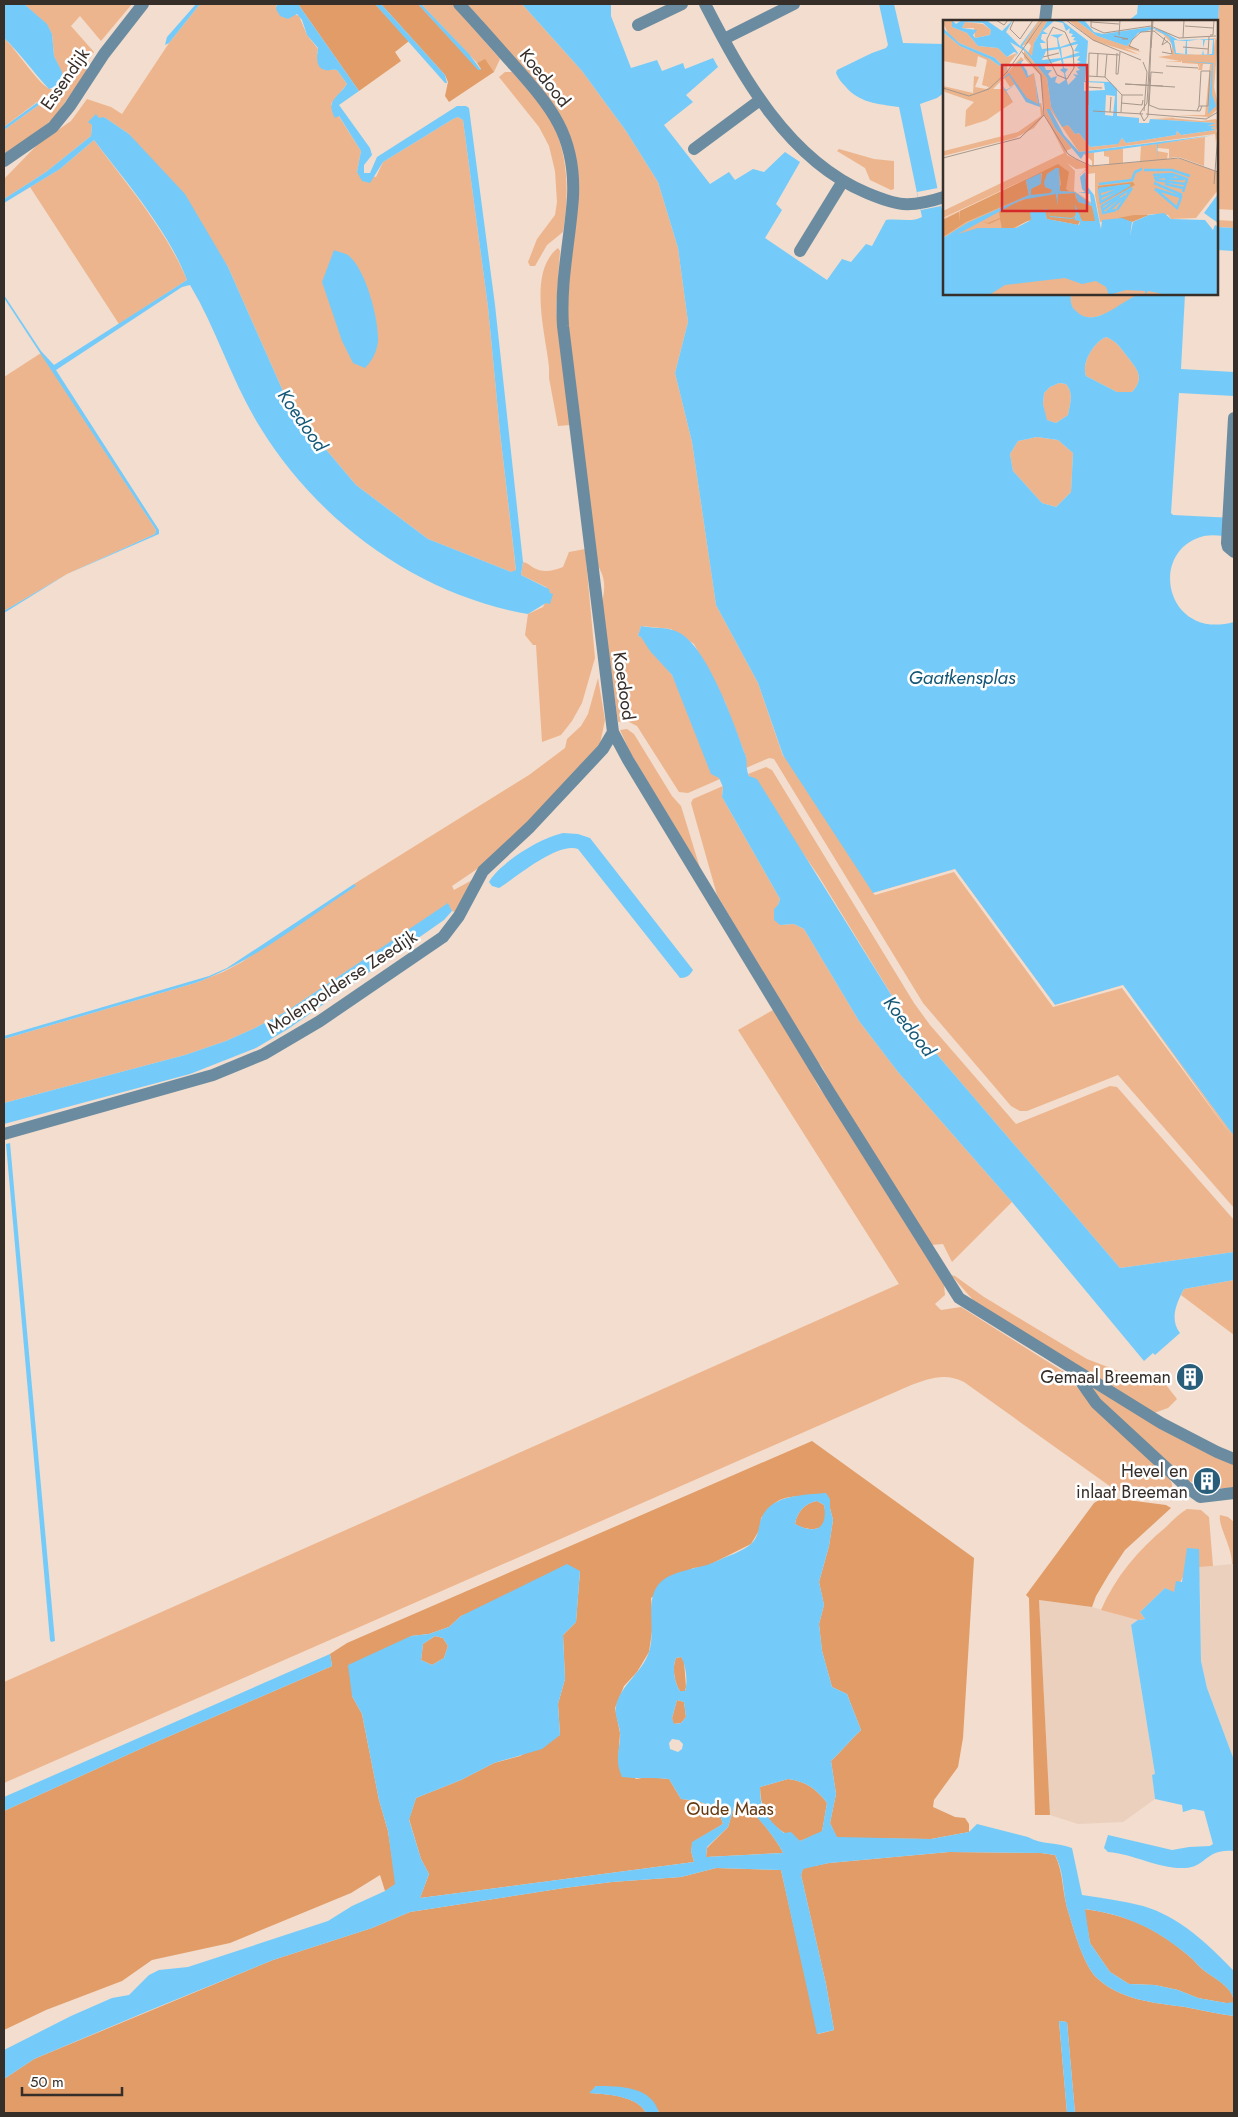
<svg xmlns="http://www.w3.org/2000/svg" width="1238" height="2117" font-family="Jost,sans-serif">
	<rect width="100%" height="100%" fill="#f2ddce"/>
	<!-- built -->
	<path fill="#ebd0bd" d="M1234,1564V1760L1207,1688L1201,1661L1200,1583L1199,1582V1567Z
		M1039,1600L1092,1607L1138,1620L1131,1626L1155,1774L1153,1775V1783L1155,1799L1123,1822L1078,1824L1050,1815Z"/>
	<!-- green -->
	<path fill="#edb58d" d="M24,4H132L101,41L80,16L71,26L94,52L85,66L87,72L52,120L4,156V130L40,104L37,102L4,127V38C16,49 38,84 50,89C53,90 58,90 61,91L67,85L54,56L52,34L47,25Z
		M200,4H277L276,6L288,19L294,14L299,16L307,35L318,49L317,53L324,70H337L347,84L331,104L361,151L357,172L376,177L383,162L453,119L458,117L463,120L488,307L500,432L516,571L511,572L428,539L356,485L290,407L228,267L129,134L104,117L92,125L91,136L46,172L4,199V179L39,143L71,121L87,99L111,107L122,114L169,43Z
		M421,4H452L500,59L494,72L485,60L477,63Z
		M467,4H522L582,71L626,131L658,182L678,248L688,322L675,373L692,442L716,605L758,683L783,756L955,869L1123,985L1234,1136V1208L1118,1075L1027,1111H1020L1011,1106L923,1003L774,759L769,758L746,768V757L725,702L694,644L671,629L641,626L638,636L641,637L672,675L720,779L688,793L679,792L637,726L627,721L618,722L602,603C605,589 606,579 598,566L567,328L573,144L481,19Z
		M1219,4H1234V210L1217,209V42Z
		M505,72H512C522,84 533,95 542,107C569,143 570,190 563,232L547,245L535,266H530L528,262L537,239L555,215L557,202L555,171L549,146L539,127L499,77Z
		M94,140C127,185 165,228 187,280L119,324L30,187L60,169Z
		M839,149L874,159L894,161V189L891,190L870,180L865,168L837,151Z
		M1217,220L1234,221V228L1217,227Z
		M558,248L560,251L556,309L570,425L558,426L549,378V367C546,335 527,272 558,248Z
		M1071,294H1140C1123,302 1094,329 1076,312C1071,307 1069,300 1071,294Z
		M1106,337C1116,341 1120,347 1126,355C1136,368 1146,377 1132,392H1117L1086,376C1081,363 1094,342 1106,337Z
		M41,353L156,530L155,534L67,574L4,611V377Z
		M1059,383L1066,384C1074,393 1070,404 1068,415L1056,423L1046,420L1043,404L1044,393L1050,387Z
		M1037,437L1058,440L1073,453L1071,492L1056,507L1042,503L1013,471L1010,454L1018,441Z
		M585,549L595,658L582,703L572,721L561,735L542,742L536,645H533L525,635L528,614L543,607L550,593L546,587L521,575L523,562C528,563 529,565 534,568C542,573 554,571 563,567L569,552Z
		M598,678L605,720L600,744L560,790L483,865L452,886L454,890L474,879L458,913L452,911L448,904L287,1011L255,1028L226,1041L185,1055L4,1103V1039L195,983L223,972L242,962L355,886L354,884L529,775L565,748L567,739L581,726L588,714Z
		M627,729L634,734L672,796L681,806L700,868L630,752L620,730Z
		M766,767L772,770L914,1003L930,1025L1016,1124L1110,1086L1117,1087L1234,1220V1252L1120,1268L905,1017L818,875L748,774Z
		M723,786L722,797L780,899L778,905L780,925L794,924L804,929L859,1021L898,1072L1012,1202L952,1262L943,1244L931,1245L835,1091L822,1067L815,1059L717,895L691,803L693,799Z
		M773,1010L808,1066L818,1086L826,1097L944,1285L945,1295L935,1304L941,1310L961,1307L1064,1372L1086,1398L1168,1475L1172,1484V1495L1169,1497L1119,1491L1111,1487L964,1382C945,1372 927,1379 909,1386L4,1783V1682L899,1284L738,1030Z
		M951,1275L955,1276L984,1297L1087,1359L1131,1376L1157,1377L1163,1381L1177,1399L1168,1408L1154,1413L974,1301Z
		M1234,1280V1335L1181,1295L1184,1289Z
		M1092,1387L1234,1464V1489L1205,1487L1187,1480L1099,1401Z
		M1187,1509L1201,1510L1209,1517L1213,1566L1199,1567V1549L1174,1593L1165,1588L1140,1612L1145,1619L1138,1620L1101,1610C1116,1576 1138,1550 1166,1527C1172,1521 1179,1514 1187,1509Z
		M1220,1515L1228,1517L1234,1522V1564H1232C1232,1546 1218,1527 1220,1515Z"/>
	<!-- forest -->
	<path fill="#e19c67" d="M298,4H375L409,41L395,52L401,61L359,91Z
		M381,4H418L479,70L481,69L477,63L485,59L494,72L449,102L445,96L448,82L445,75Z
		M812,1441L974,1558L963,1738L958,1767L934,1800L933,1807L955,1817L965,1818L969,1824V1832L931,1839L837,1838L830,1823L836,1794L831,1761C842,1751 850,1740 861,1730L847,1694L832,1687L822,1651L819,1624L824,1605L819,1582L829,1546L833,1520L830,1508V1499C813,1498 789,1492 775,1503C769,1507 765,1513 761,1518L760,1529L751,1544L705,1567L693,1568L651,1598L653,1624L649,1652L637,1672L624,1686L615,1708L620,1733L618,1762L636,1779L648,1777L669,1779L681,1799L698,1801L718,1809L723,1824L693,1842L691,1851L694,1862L420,1898L429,1874L421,1859L409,1819L416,1798L461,1780L494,1763L520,1756L560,1735L558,1704L565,1679L563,1635L576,1622L580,1571L461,1616L449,1627L429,1634L411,1636L352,1696L362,1714L379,1800L388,1831L396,1884L385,1891L380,1875L351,1893L230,1943L152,1960L122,1981L46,2010L4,2030V1811L149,1745L332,1666L330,1654L347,1643Z
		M1104,1497L1166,1505L1171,1508L1125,1550L1109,1574L1096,1596L1092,1607L1039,1600L1050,1815H1035L1029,1598L1026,1595L1094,1503Z
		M817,1501L824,1505C825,1510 827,1517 825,1522C820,1533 803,1529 795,1524C797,1512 805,1503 817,1501Z
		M435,1636L443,1638L448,1646L444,1658L432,1665L421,1660L423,1644Z
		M681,1657L684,1661L686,1687L685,1691H680C674,1682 672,1667 676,1658Z
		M677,1700L684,1702L686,1717L681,1723L673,1724L672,1718Z
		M788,1779C805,1781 817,1789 827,1803L822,1832L800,1841C773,1828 761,1818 760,1787Z
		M735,1804C738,1804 741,1804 744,1805C753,1809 779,1843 783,1853L706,1857L707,1848L728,1827Z
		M949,1852L1041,1853L1055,1855C1064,1873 1062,1895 1069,1914C1074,1931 1084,1965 1096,1977C1119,2000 1155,2003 1185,2007C1202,2010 1218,2014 1234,2016V2113H1075L1067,2022L1059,2021L1067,2113H659L658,2110L596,2086L590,2093C607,2094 638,2096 646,2113H4V2079L34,2059L273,1960L372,1928L410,1912L564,1888L612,1882L681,1877L716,1868L781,1870L818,2034L834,2030L826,1984L801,1875L803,1868L829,1863Z
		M1084,1909C1128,1915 1156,1928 1189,1956C1195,1961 1200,1968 1206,1972C1217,1980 1234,1988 1234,2003H1226L1198,1998L1178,1990L1155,1985L1129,1984L1110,1972L1090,1943Z"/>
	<!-- water -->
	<path fill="#74cbfa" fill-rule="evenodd" d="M4,4H24L47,24L52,34L54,56L62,72V79L67,85L62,91L54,87L49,89C33,72 20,53 4,38Z
		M196,4H200L169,43L165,45L167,37Z
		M277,4H298L359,91L339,105L370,148L372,155L364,165V173H370L377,157L457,106H466L469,108L495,305L523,562L521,575L549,589L550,593L553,594L550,604L546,603L528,614C418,595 318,522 260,427C232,382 217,330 190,285L182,287L56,370L159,530V534L67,574L4,613V611L67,574L155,534L156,530L4,298V295L41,351L54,365L187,280C168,230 126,182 94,140L60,169L4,203V199L46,172L91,136L92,125L88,122L96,114L99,118L104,117L129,134L185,194L228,267L290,407L356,485L428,539L511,572L516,570L500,432L488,307L463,120L458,117L453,119L383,162L370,183L362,181L357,172L361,151L339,116L335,118C325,100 338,98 347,84L337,70C332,69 329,71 325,70C315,68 317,55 318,48L307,35L302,20L297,14L288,19L280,16L276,9Z
		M375,4H381L445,75L447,83H445Z
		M418,4H421L469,54L481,70H478Z
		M522,4H611V16L631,68L657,60L662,71L683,63L685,69L713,58L718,67L686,95L693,102L664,125L710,184L729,172L735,180L753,169L764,172L785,152L800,162L776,204L782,210L765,238L827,280L842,259L851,262L866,244L872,246L886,220C898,218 911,223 922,217L899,107C878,104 859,103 845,86C841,82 838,78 836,73L837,70L872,53L886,48L888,45L879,4H894L903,43L944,44V93L937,98L920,104L944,220V294H1071C1070,300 1071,307 1076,311C1095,330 1120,301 1138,295C1149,291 1173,294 1185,294L1181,369L1234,372V396L1179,393L1171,513L1173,515L1234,518V537C1224,536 1213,534 1204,536C1147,550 1165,641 1234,622V1136L1123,985L1055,1005L955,869L873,893L783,755L758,683L716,605L692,442L675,373L688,322L678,248L658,182L626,131L582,71ZM1106,337C1116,341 1120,347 1126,355C1136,368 1146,377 1132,392H1117L1086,376C1081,363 1094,342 1106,337ZM1059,383L1066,384C1074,393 1070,404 1068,415L1056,423L1047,420L1043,404L1044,393L1050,387ZM1037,437L1058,440L1073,453L1071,492L1056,507L1042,503L1013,471L1010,454L1018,441Z
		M1138,4H1219L1217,42V21H1128L1137,14Z
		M38,102L40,104L4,130V127Z
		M1217,227L1234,228V251L1217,250Z
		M334,250C338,252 345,253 348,255C366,269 379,320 378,341C377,352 372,361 365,368L353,363L342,341L322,282Z
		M641,626C653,629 666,626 678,632C707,646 734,723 745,754C748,761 745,768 749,776L757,779L905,1017L1120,1268L1234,1252V1280L1184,1289C1177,1302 1169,1319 1180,1333L1155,1355L1153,1353L1144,1361L1012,1202L898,1072L859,1021L804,929L794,924L780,925L774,920V909L778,905L780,899L722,797L723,787L719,778L711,774L672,675L650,651L641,637L638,636Z
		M563,833L578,834L590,838L693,970C690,975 687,978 680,978L578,849C557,842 517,877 499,888L492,886L489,882C501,862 540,838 563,833Z
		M354,884L356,886C304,920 254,962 195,983L4,1039V1036L209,976L227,968Z
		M448,903L452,911L444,920L288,1029L256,1048L190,1074L4,1124V1103L185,1055L226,1041L255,1028L287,1011Z
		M10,1143L55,1641L51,1642L50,1640L6,1144Z
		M826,1493L830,1499V1508L833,1520L829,1546L819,1582L824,1605L819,1624L822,1651L832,1687L847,1694L861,1730C850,1740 842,1751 831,1761L836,1794L830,1823L837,1837L931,1839L969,1832L977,1824L1028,1837C1041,1845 1058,1842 1072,1848L1082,1895C1102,1898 1123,1901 1143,1906C1180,1917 1208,1944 1234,1971V2016C1218,2014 1202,2010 1185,2007C1155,2003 1119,2000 1096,1977C1084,1965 1074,1931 1069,1914C1062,1895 1065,1873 1055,1855L1041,1853L949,1852L829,1863L803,1869L801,1875L826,1984L834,2030L817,2034L781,1870L716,1868L681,1877L612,1882L564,1888L410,1912L372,1928L273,1960L148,2011L34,2059L4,2079V2050L71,2016L112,1998L129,1995L149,1975L159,1970L188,1967L328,1921L352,1906L385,1891L395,1884L388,1831L379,1800L362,1714L352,1696L348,1665L411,1636L429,1634L449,1627L461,1616L567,1564L580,1571L576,1622L563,1635L565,1679L558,1704L560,1735L542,1749L494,1763L461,1780L416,1798L409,1820L421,1859L429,1874L420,1898L694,1862L691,1851L692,1842L723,1824L718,1809L698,1801L681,1799L669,1779C653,1777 638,1779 622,1777C620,1772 618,1767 618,1762C617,1753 621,1742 620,1732C619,1724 614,1714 616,1706C621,1684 642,1673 649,1652C656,1631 645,1602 658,1585C671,1569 699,1570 717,1561C727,1556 742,1552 751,1544C760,1536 758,1525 762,1517C772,1494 806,1495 826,1493ZM817,1501L824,1505C828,1529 816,1535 795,1524C797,1512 805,1503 817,1501ZM435,1636L443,1638L448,1646L444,1658L432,1665L421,1660L423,1644ZM681,1657C686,1664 688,1683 685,1691H680C674,1682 672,1667 676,1658ZM677,1700L684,1702L686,1717L681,1723L674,1724L672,1718ZM672,1739L679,1740L683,1744L682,1749L678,1752L670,1749L669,1743ZM788,1779C805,1781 817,1789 827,1803L822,1831L800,1841L791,1832L784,1833C767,1819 760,1810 760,1787ZM735,1804C736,1804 743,1804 743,1805C753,1809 779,1843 783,1853L706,1857L707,1847L728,1827ZM1085,1909C1128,1915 1156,1929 1189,1956C1195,1961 1200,1968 1206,1972C1217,1980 1233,1988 1234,2002L1226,2003L1198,1998L1178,1990L1155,1985L1129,1984L1110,1972L1090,1943Z
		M1187,1548L1199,1549L1201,1661L1207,1688L1234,1760V1851C1206,1848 1206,1867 1185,1868C1158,1869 1134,1854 1108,1852L1104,1848L1108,1835L1172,1850L1189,1847L1210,1846L1213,1844L1204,1811L1193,1809L1183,1812L1182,1805L1155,1799L1152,1775L1155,1774L1131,1625L1138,1620L1145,1619L1140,1612L1165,1588L1174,1592L1176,1581L1182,1582Z
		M330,1654L332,1666L149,1745L4,1811V1797Z
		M1059,2021L1067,2022L1075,2113H1067Z
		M596,2086C619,2086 652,2086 659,2113H646C638,2096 606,2094 589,2093Z"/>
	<!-- pier -->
	<path fill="#f2ddce" d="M938,188L941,206L921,210L917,192Z
		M955,869L1055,1005L1123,985L1234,1139L1122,988L1053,1007L954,872L875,895L873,893Z"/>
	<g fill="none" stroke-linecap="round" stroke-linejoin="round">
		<!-- minor -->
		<path stroke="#6b8ca0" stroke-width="12" d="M459,4C477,23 494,43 512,63C551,107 576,135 573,197C570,241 560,281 563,326L613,732L628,760L830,1093L959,1298L1161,1423L1217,1452L1234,1459
			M705,4C742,76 788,160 867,193C879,198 891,203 903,204C917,205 932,201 944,197
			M1045,21L1047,4
			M638,25L682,4
			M724,39L794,4
			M694,149L760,100
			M4,161L53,127L70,106L104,54L143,4
			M800,251L843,181
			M1234,418L1227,543L1228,547L1234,552
			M4,1134L213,1075L264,1054L320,1021L443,937L459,916L483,871L530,827L603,749L613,732
			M1074,1372L1096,1403L1189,1489L1200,1497L1234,1493"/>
	</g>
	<!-- icons -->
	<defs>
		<symbol id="building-disc" viewBox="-11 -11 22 22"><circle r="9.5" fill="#295e7a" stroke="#fff"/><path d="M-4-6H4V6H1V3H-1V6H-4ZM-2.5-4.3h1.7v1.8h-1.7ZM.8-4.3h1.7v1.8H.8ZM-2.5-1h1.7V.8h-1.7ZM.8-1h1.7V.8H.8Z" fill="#fff"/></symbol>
	</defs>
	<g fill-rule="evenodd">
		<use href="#building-disc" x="1174" y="1361" width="32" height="32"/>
		<use href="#building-disc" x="1191" y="1465" width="32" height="32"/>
	</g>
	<g text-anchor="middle" stroke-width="5" stroke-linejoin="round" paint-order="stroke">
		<!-- street labels -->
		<g font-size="18" fill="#362e29" stroke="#fff">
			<text transform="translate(545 78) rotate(51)" y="6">Koedood</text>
			<text transform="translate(65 79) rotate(-55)" y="6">Essendijk</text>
			<text transform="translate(624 686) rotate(82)" y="6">Koedood</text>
			<text transform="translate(342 982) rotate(-33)" y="6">Molenpolderse Zeedijk</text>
		</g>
		<!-- poi labels -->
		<g font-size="18" fill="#362e29" stroke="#fff" text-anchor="end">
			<text x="1171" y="1383">Gemaal Breeman</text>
			<text x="1188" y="1477">Hevel en<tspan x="1188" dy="21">inlaat Breeman</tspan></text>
		</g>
		<!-- park labels -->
		<g font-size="18" fill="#64370f" stroke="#fff">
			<text x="730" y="1815">Oude Maas</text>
		</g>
		<!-- water labels -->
		<g font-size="19" font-style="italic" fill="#145877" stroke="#fff">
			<text transform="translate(303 420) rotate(55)" y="7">Koedood</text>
			<text x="962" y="684">Gaatkensplas</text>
			<text transform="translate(910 1026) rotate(52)" y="7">Koedood</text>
		</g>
	</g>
	<!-- overview -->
	<g transform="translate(943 20)">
		<rect width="275" height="275" fill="#f2ddce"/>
		<path d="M5,0H9V7L24,13L35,26L55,28L64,37L74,33L64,47L65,52L78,37L81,40L77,43L84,57L91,53L95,84L98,83L101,95L91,108L72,118L0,136L1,131L75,112L98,96L97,86L84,79L66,55L72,64L67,67L61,58L50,69H62L70,82L44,100L22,107L23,90L31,82L2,72L0,66L30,73L31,56L36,57L32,67L43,69L46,67L39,65L44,40L35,36L33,47L0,41V12L17,26L44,37L64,51L52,38L16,23L5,14L0,2ZM96,0H99L87,21L100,0H105L91,23L90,37L85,33L88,26L86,23L79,26ZM125,0H133L154,16L176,23L184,26L186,21L185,24L198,32L182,28L197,35L151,21ZM22,2L40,4L48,10L47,15L32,18L31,8H19ZM211,10H214L220,13L226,17L230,26L232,34L270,35L272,19L266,18H272L275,21L271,67L275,84L274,90L266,97L236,95H262L267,44H260L259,50H255L257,44L255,47V44L239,43V40L238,42L221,41H237L215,37L229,35V24L220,14ZM81,30L104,58L108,87L119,106L125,105L132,114L136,113L147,127L174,124L179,118L183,123L233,115L234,111L238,115L273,110L268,108L273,106H265L273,103L207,99L232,98L207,96L259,101L273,99L275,101L273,112L275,113L273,123L272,114L136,132L107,89H103L112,108L129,128L123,131L124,135L146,146H149V141L141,134L151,132V146L166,145V137L161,136V131L180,128V143L197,142L198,126L262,117L261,146L236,137L226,138V129L214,128V131L225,133L224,139H238L275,152V170L253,198L228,199L225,195L210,194L157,202L152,175V153L145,154L143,150L135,156L144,148L133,149L124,143L132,151L131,171L149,183L152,202L135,198V205L121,200L83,201L73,208L36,210L16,216L10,212L0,218V199L115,144L0,198V191L121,133L102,95L97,55L81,38ZM149,245L212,254L242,263L254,275H10Z" fill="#edb58d"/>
		<path d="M115,144L126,152L123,169L126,171L103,174H113L115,185L114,174L132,173L133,179L136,177L144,183L134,179L135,182L149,186L153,201H139L133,191L132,199L137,201L135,205L104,199L102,191L90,192H101L103,199L91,201L89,199L70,208L59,209L57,199L46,204L37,200L45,203L57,198L56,190L62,187L93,175L88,176V169L98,162L99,153L83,162L86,175L23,202L0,217V200L16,192L17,202V191ZM115,148L118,164L116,169L102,167L104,154ZM190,162L192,165L157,184L155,166ZM187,164V165L158,182L156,168ZM191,195H206L189,202L175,198Z" fill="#e19c67" fill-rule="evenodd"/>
		<path d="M9,0L13,4L19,0H43L59,11L70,0L63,12L77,26L96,0L79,26L89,36L91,23L105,0H118L145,21L142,61L167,62L174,69V96L196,98V103H206L207,99L273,103L265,106H273L268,108L273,110L238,115L234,111L233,115L183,123L179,118L175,124L147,127L136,113L132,114L125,105L119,107L108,87L104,58L82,31L67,22L75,33L72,37L74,33L71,32L64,37L55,28L35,26L24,13L9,7ZM111,1L120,3L123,11L127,8L126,13L130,14L128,17H132L130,20L134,21L117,27L115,18L120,14L107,15L114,18L115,27L99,29L97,23H103L98,19L99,14H105L100,11ZM22,2L40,3L48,10L47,15L32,18L30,15L34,10L19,8ZM135,24L131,31L137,32L119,38L118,28ZM116,29L118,38L99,40L103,31ZM137,36L134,40L138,42L134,43L137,46L134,47L137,50L133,51L135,55L130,54L133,57L125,65L122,53L125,49L121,48L120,39ZM118,40L120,48L117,50L121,53L122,60L116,64L112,62L114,56L108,58L105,54L109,50H103L101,45ZM141,62L161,63L162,70L141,71ZM163,75L172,76L170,96L162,95ZM133,0H141L151,12L160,14L207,7L220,11L235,20L271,19V35L232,34L226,17L211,9L195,13L184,26L154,16ZM260,19V28L262,20H270L269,34L261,35L260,30L259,35L244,34V21ZM231,20L243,21L242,34L233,33ZM0,8L16,23L52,38L64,51L47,39L17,26L0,12ZM80,40L78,43L84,51L85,56L91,53L97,87L83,82L72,65L63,71L70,82L48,96L70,82L56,62L63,70L72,65L66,55L58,60L66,53L84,78L95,84L91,53L84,58L76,42L71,48L75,42ZM240,41L270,43L269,74L273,86L265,94L269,44ZM103,89H107L121,115L136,132L272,115L215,124V139L214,124L141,134L138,139L112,108ZM113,148H116L117,171L132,172L148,184L147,174L135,172H142L139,169L137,157L142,152L144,166L151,175L158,209L159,200L179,198L189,202L187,216L190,202L206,195L221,193L228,199L262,200L270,210L272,205L274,206L275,275H224L205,271L202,275V271L183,270L166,275L163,267L153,261L139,264L122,258L62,265L46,275H0V218L24,203L86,175L83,160L98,153V164L88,169V175L107,173L109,170L102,167L101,162L104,154ZM132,173L135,182L149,186L152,201H139L132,184L133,195L129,198L107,196L104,189H100L104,190L107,197L129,199L134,196L131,200L137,201L136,205L104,199L102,191L87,192L88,200L73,208H35L15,214L78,180L113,174L115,185V174ZM275,174V203L261,193Z" fill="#74cbfa" fill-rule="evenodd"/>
		<path fill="none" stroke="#74cbfa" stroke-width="2.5" d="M201,150H229L247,156M210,155L229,154L244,159L240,172M211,158L231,156M222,159H241M212,160L242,164M211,163L239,175M156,164L189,160L192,152L199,149M222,164L240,168M156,169L187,165L158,182L156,169M157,172L180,166M158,177L181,167M237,180L234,188L212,169L238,177L237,180M160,190L177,177M173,190L160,193L159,186L189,168L174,190M164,192L182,176"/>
		<path fill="none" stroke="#a7978c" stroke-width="1" d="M53,0L61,5L65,0M71,0L67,9L77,19L90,0M123,0L150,20L198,40M148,0V7L161,13L208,6L236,18L273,16M209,0L204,83L197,93L201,101L205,96L209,0M148,2L176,4M242,6L270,8M110,7L122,12L130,30L131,48L124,59L114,55L105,37L104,19ZM176,15L177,0M267,15H270L271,0M171,16L185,19H179M222,17L219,25L225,21M240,18L241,0M275,24V80M240,27L265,29M208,28L210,0M196,30L186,26L189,20L198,12L211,11L227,24L229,34L219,32M79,32L98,55L101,95L125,134L133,139L148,146L236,138L275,152M265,34L266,17M100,37L116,33M200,42L204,52L201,91M223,46L255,48M220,53L208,52L206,85L216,89L257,91L259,86M173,54H175L177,32M173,54L174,33M145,56L162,57L164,34M154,56L155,33M162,57L179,75M220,66L182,64L232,67M144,67L159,68M0,68L26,76L46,69L64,52L100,0M178,83L199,85L200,80M145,85L146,33L176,35M150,91L200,94M254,91L256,86H265L267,51H258L256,86M167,92L168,77M178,92L179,75H200M203,94L263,99L275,92M0,138L77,118L101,95M271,164L275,114"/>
		<path fill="#d62828" fill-opacity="0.15" stroke="#d62828" stroke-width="2.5" d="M59,45H144V191H59Z"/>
		<rect width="275" height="275" fill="none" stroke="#362e29" stroke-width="2.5"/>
	</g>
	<!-- border -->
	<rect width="1238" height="2117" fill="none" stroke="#362e29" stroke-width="10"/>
	<!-- scale -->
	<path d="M22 2087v8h100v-8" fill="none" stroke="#362e29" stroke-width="2.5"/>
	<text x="30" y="2087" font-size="15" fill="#362e29" stroke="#ffffff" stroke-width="4" paint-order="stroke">50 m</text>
</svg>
